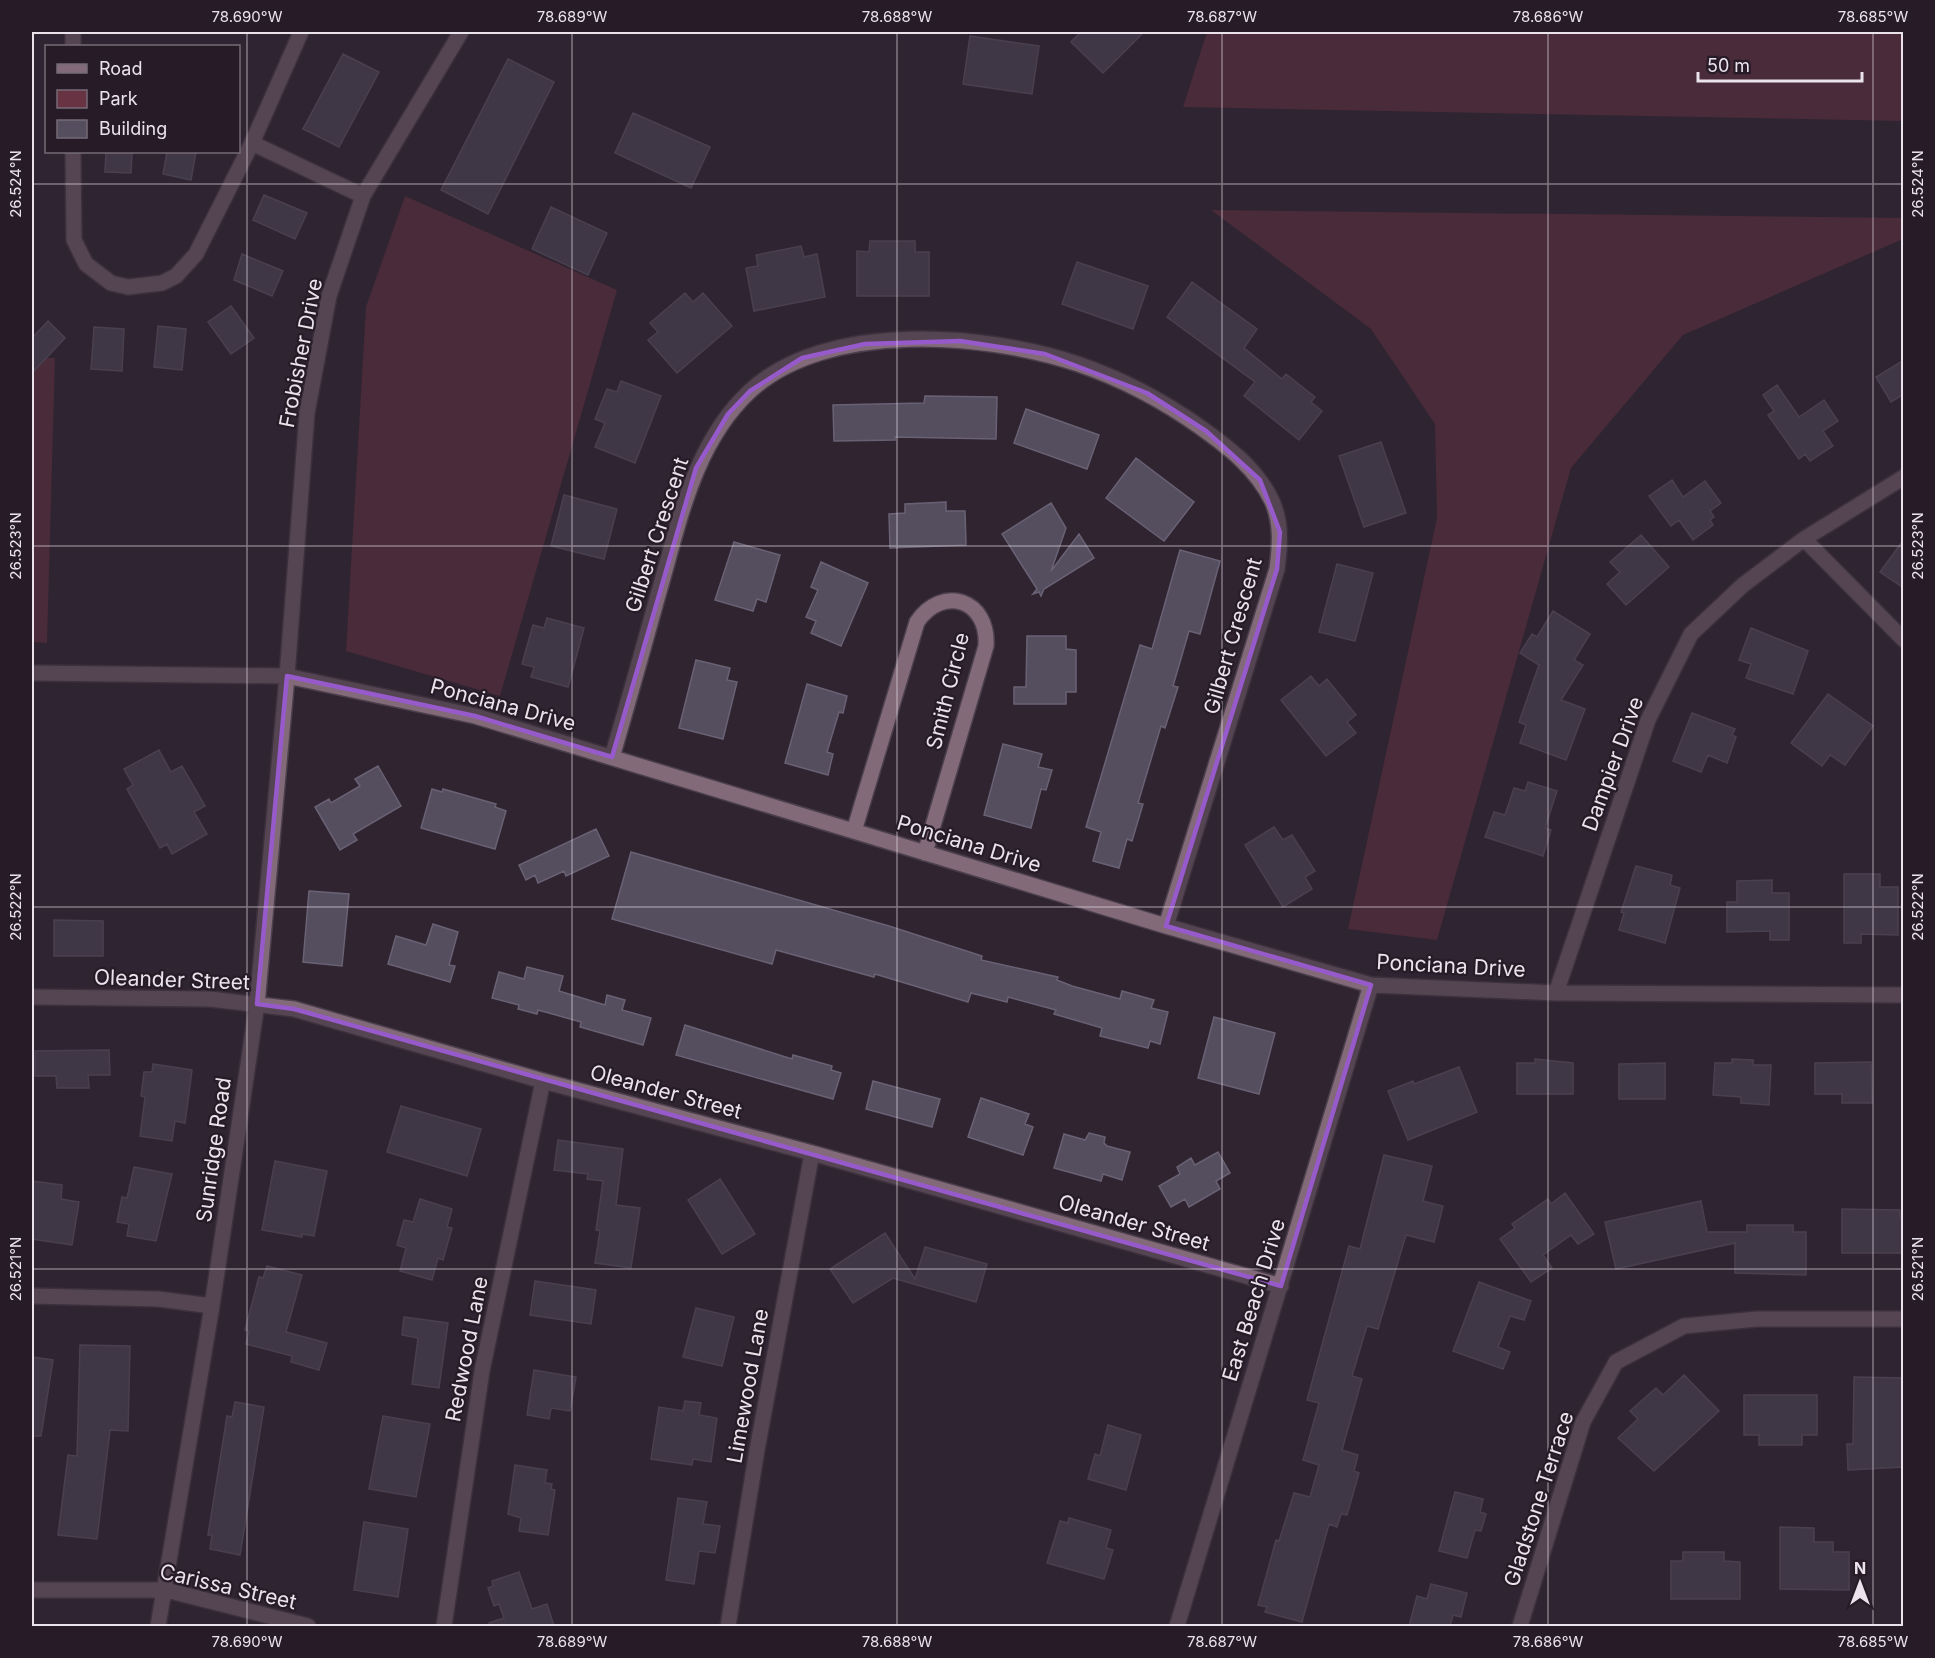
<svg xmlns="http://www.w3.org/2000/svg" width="1935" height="1658" font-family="Inter,sans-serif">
	<rect width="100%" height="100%" fill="#302431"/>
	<!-- green -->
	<path fill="#683343" d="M1207,32H1903V121L1183,107Z
		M405,196L617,290L500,696L346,651L366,307Z
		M1211,210L1903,218V239L1683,335L1571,468L1437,940L1348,929L1437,518L1435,424L1371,329Z
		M32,358H55L47,643L32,642Z"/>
	<!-- building -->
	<path fill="#544e5f" stroke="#696274" stroke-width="1.5" d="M1081,32H1144L1103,73L1071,42Z
		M970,36L1039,46L1032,94L963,84Z
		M343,54L379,72L339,147L303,129Z
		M508,59L554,82L488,214L441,190Z
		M633,113L710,147L691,188L615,153Z
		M106,152H132L131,173L105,172Z
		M167,152H196L191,180L163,174Z
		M264,195L307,213L295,239L253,220Z
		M551,207L607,233L588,275L532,249Z
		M870,241H915V252H929V296H857V251L869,252Z
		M801,246L804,257L817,254L825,297L754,311L746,268L758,266L756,255Z
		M242,254L283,271L272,296L234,280Z
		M1077,262L1148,286L1133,329L1062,304Z
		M1192,282L1257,329L1244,348L1282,379L1286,374L1315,397L1311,402L1322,411L1299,440L1244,396L1255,382L1167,317Z
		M685,293L693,302L703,293L732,326L677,373L648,340L658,332L650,323Z
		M231,306L254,338L231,354L208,322Z
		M48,321L65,338L32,373V338Z
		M158,326L186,329L182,370L154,367Z
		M94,327L124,329L122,371L91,369Z
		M1904,360V394L1891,402L1876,377Z
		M621,381L661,396L635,463L595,447L605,423L595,419L607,389L617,392Z
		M1777,385L1799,417L1824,400L1838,421L1823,431L1833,446L1810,461L1805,454L1799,459L1768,415L1774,411L1763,395Z
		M925,396L997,397L996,439L895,437V440L834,441L833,405L924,403Z
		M1026,409L1099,435L1087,469L1014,443Z
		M1381,442L1406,513L1364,527L1339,456Z
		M1136,458L1194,502L1164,541L1106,498Z
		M1672,480L1683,497L1705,481L1721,503L1710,511L1714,517L1710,520L1713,525L1693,540L1679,520L1671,526L1649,496Z
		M564,495L617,509L604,559L551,546Z
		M946,502V511H965L966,545L890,548L889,514L905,513V504Z
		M1051,503L1066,528L1051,571L1079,534L1094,558L1044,589L1041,596L1039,592L1033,594L1037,589L1002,534Z
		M1641,535L1669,567L1626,605L1607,584L1620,572L1610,562Z
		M1904,539V588L1880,572Z
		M734,542L780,555L766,602L757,599L753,611L715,600Z
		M1180,550L1220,561L1200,634L1189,631L1173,686L1178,687L1165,728L1161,726L1138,803L1143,804L1132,841L1127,839L1119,868L1093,861L1101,832L1086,827L1140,645L1152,649Z
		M821,562L868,583L841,646L811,633L816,621L806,617L818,590L811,587Z
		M1337,564L1373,573L1355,641L1319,632Z
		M1553,611L1590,634L1574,660L1583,665L1561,700L1585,709L1566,760L1520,743L1526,725L1519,722L1539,665L1520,653L1532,634L1537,637Z
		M547,618L584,628L568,687L531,677L534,667L522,664L533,625L544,628Z
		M1751,628L1808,651L1793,694L1746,678L1751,664L1739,660Z
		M1027,636H1066V649L1076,650V692H1066V704H1014V687H1026Z
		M696,660L730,668L727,680L737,682L723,739L679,728Z
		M1311,676L1319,686L1327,679L1356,715L1347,722L1356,733L1326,756L1281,700Z
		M807,684L847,696L843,713L839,712L827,752L833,754L828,775L785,763Z
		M1828,694L1873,726L1845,765L1830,755L1822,766L1791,743Z
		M1692,713L1735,729L1732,735L1736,737L1727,763L1708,755L1701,772L1673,761Z
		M1003,744L1042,754L1038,767L1052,770L1046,790L1041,789L1031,828L984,815Z
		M159,750L171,772L182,766L205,806L194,812L207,834L172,854L167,844L160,848L127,789L133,785L124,769Z
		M378,766L401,806L353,834L357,840L340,850L315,807L329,799L331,803L360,786L355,779Z
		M1528,782L1557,791L1545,828L1551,830L1543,856L1485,837L1494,812L1505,815L1514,788L1525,791Z
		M432,789L442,792L443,789L496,804L495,807L506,811L495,849L421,828Z
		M1274,827L1283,840L1292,835L1315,871L1305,877L1312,889L1283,907L1245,845Z
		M596,829L609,856L566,876L564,871L538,883L535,875L526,880L519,865Z
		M631,852L889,926L982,956L981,960L1058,977L1057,980L1072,986L1120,999L1122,991L1154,1000L1151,1008L1168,1012L1160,1044L1150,1041L1148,1048L1100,1036L1102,1028L1054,1014L1056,1010L1008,997L1007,1002L971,993L968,1002L875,974L874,977L776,950L772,964L612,919Z
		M1636,866L1672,875L1670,885L1680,888L1665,943L1619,930L1624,913L1621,912Z
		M1844,874H1880V887H1898V935L1861,934V943H1844Z
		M1772,880V893H1789V940H1770V931L1727,932V902H1737V881Z
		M309,891L349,894L342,966L303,962Z
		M54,920L103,921V956H54Z
		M433,924L458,932L449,965L455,966L450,982L388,964L396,936L426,945Z
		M527,967L563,976L559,991L605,1005L607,995L625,1000L622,1010L651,1018L643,1045L580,1027L581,1022L538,1010L537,1014L518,1009L519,1005L492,998L499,972L524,979Z
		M1214,1017L1275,1033L1259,1094L1198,1078Z
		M685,1025L792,1059L793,1055L832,1066L831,1070L841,1073L833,1099L676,1055Z
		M109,1050L110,1075H88L89,1088H57L56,1076H35V1051Z
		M1535,1059L1573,1063V1094H1517V1063H1535Z
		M1732,1059L1753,1060V1065H1771L1769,1105L1741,1103V1097L1713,1095L1715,1063H1732Z
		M1871,1062L1872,1103H1842V1094H1815V1063Z
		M1665,1063V1099H1619V1064Z
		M153,1064L192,1070L185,1123L175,1121L172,1141L140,1136L145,1097L141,1096L144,1072H152Z
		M1459,1067L1477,1112L1408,1140L1388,1091L1413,1081L1414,1084Z
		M873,1081L940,1099L932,1127L866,1109Z
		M981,1098L1029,1114L1025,1124L1033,1127L1023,1155L968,1137Z
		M401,1106L481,1129L467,1176L387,1152Z
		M1089,1133L1105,1137L1104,1143L1107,1146L1130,1152L1122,1180L1103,1174L1101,1181L1054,1168L1064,1134L1085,1140Z
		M558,1140L623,1149L616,1205L640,1208L631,1268L595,1263L600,1231L596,1230L603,1181L587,1179L588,1174L554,1170Z
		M1218,1152L1230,1173L1216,1181L1220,1189L1189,1207L1185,1199L1171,1207L1159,1186L1180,1174L1177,1167L1191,1158L1195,1165Z
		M1384,1155L1432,1166L1423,1201L1443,1206L1434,1242L1406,1235L1378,1329L1367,1326L1352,1376L1362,1379L1342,1450L1358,1455L1354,1471L1359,1473L1347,1515L1341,1514L1337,1527L1329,1524L1302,1622L1265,1612L1267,1607L1258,1605L1276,1540L1279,1541L1294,1493L1310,1497L1319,1465L1303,1460L1319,1403L1307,1400L1349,1246L1360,1249Z
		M275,1161L327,1171L314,1236L302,1234V1237L262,1230Z
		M134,1167L172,1174L156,1241L127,1236L129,1224L117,1222L122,1197L127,1198Z
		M720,1179L755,1234L722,1254L688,1200Z
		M32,1181L62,1185L61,1199L79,1202L72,1245L32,1239Z
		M1565,1193L1594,1234L1578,1244L1571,1235L1543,1255L1552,1268L1531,1282L1500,1239L1515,1228L1512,1224L1548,1199L1551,1204Z
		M420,1199L452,1209L447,1227L452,1228L443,1260L438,1258L432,1280L400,1271L406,1248L397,1245L404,1220L413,1222Z
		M1701,1201L1707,1232H1747V1225H1793V1232H1806V1275L1735,1273V1243L1616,1269L1605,1222Z
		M1842,1209L1900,1210V1218H1904V1253H1842Z
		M885,1233L915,1279L925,1247L987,1264L976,1302L893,1278L853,1303L830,1269Z
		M267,1266L302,1275L286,1332L327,1343L319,1370L291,1362L292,1356L246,1344L249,1331L245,1330L259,1277L263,1278Z
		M535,1281L596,1290L591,1324L530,1315Z
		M1479,1282L1531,1301L1524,1320L1510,1316L1498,1347L1510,1352L1503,1369L1453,1351Z
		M696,1308L734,1317L722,1366L683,1357Z
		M404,1317L448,1323L439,1388L412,1384L418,1338L402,1335Z
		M80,1345L130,1346L128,1431L110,1430L97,1539L58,1535L68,1455L77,1456Z
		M32,1357L53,1360L41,1436H32Z
		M534,1370L576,1377L570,1411L551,1408L549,1419L527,1415Z
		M1684,1375L1719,1411L1654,1471L1618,1438L1638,1419L1630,1411L1656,1388L1663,1395Z
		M1854,1377L1904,1378V1467L1848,1470L1847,1444H1853Z
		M1744,1395H1817V1435H1802V1445H1759V1435H1744Z
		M685,1401L701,1403L699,1415L717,1418L711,1462L693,1459L692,1465L651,1459L659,1407L683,1411Z
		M235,1402L264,1407L240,1555L210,1549L212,1535H208L227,1416L232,1417Z
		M383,1416L430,1424L416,1497L369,1489Z
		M1108,1425L1141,1435L1126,1490L1088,1479L1095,1454L1100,1456Z
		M515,1465L547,1470L545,1483L552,1484L551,1489L555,1490L548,1535L519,1531L521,1518L508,1514Z
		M1455,1492L1483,1499L1480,1512L1486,1514L1481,1531L1475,1530L1467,1558L1439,1551Z
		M678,1498L707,1502L703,1524L720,1526L715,1553L699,1551L694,1584L666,1580Z
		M1069,1518L1111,1530L1106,1548L1113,1550L1104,1579L1047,1563L1060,1521L1068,1523Z
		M364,1522L408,1529L398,1597L354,1590Z
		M1780,1527L1814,1528V1542H1833V1552H1849V1590L1780,1589Z
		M1683,1552H1724V1561L1740,1562V1599H1671V1561H1683Z
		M519,1572L532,1609L547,1604L554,1626H490L489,1623L504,1618L499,1604L494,1606L488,1588L493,1586L492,1581Z
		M1431,1584L1467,1593L1461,1617L1453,1615L1450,1626H1409L1417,1596L1427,1599Z"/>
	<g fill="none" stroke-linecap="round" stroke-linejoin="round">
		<defs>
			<path id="minor" d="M73,32V46
				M252,143L363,196
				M73,152L74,240L86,264L111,283L128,287L162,283L176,276L196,254L252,143L301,32
				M1804,539L1904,640
				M32,673L287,676L475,716L1166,926L1371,985L1556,993L1904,995
				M612,757C628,703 643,649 658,595C679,524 693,444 750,391C827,320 986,333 1078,364C1122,379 1162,400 1200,427C1228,447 1257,469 1272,501C1282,523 1280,546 1277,569L1166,926
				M854,831L917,622C943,584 989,600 986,646L925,853
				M1556,993L1648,720L1691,634L1743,585L1804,539L1904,477
				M32,997L210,999L294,1009L543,1081L812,1153L1281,1286
				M32,1296L158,1299L212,1306
				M32,1590H166L308,1626
				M158,1626L212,1306L257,1004L287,676L307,413L329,296L363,196L461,32
				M444,1626L482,1371L543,1081
				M728,1626L757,1450L812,1153
				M1177,1626L1371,985
				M1520,1626L1583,1422L1616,1362L1684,1326L1757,1319H1904"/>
		</defs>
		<!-- minor casing -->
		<use href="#minor" stroke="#4a3f4b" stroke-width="18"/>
		<!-- minor -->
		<use href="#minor" stroke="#836a79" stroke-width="15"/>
	</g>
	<!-- marked area -->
	<path d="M0 0H1935V1658H0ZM960,341L1045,354L1147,393L1206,431L1260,480L1280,532L1277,569L1166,926L1371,985L1281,1286L294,1009L257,1004L287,676L475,716L612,757L696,468L728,414L750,391L802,358L865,344Z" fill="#302431" fill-opacity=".55" fill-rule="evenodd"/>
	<path fill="none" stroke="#975aca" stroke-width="4.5" stroke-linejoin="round" d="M960,341L1045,354L1147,393L1206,431L1260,480L1280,532L1277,569L1166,926L1371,985L1281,1286L294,1009L257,1004L287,676L475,716L612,757L696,468L728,414L750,391L802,358L865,344Z"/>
	<!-- ticks -->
	<path fill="none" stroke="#ebe3ec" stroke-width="1.5" stroke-opacity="0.45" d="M247,32V1626M572,32V1626M897,32V1626M1222,32V1626M1548,32V1626M1873,32V1626M32,184H1904M32,546H1904M32,907H1904M32,1269H1904"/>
	<g text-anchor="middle" stroke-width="4.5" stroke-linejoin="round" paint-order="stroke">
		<!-- street labels -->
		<g font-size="21" fill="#ebe3ec" stroke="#261b27">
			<text transform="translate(301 353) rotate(-79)" y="7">Frobisher Drive</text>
			<text transform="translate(657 535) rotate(-72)" y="7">Gilbert Crescent</text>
			<text transform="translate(1233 636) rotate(-74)" y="7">Gilbert Crescent</text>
			<text transform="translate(948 691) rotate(-76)" y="7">Smith Circle</text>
			<text transform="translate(503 705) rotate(15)" y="7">Ponciana Drive</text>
			<text transform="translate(1613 764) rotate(-70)" y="7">Dampier Drive</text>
			<text transform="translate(969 844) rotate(17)" y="7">Ponciana Drive</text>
			<text transform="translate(1451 966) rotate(3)" y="7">Ponciana Drive</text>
			<text transform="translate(172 980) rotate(2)" y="7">Oleander Street</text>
			<text transform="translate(666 1092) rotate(15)" y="7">Oleander Street</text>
			<text transform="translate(214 1150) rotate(-82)" y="7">Sunridge Road</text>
			<text transform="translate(1134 1223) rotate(16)" y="7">Oleander Street</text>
			<text transform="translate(1254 1300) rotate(-73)" y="7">East Beach Drive</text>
			<text transform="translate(467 1349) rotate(-79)" y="7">Redwood Lane</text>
			<text transform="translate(748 1386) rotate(-80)" y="7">Limewood Lane</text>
			<text transform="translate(1539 1499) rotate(-72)" y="7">Gladstone Terrace</text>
			<text transform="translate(228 1587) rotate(13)" y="7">Carissa Street</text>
		</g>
	</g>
	<!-- border -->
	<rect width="1935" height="1658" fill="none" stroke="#261b27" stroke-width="66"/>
	<!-- legend -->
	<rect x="45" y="45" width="195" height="108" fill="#261b27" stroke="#756b76" stroke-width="1.5"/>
	<rect x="57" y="64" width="30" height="9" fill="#836a79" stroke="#756b76" stroke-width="1.5"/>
	<text x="99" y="75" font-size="18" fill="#ebe3ec">Road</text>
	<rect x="57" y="90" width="30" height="18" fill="#683343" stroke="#756b76" stroke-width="1.5"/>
	<text x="99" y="105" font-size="18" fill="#ebe3ec">Park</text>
	<rect x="57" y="120" width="30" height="18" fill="#544e5f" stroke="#756b76" stroke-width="1.5"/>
	<text x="99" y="135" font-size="18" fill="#ebe3ec">Building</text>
	<!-- north arrow -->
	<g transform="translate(1860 1583)" stroke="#261b27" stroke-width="4.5" paint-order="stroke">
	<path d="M0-4.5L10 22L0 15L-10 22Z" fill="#ebe3ec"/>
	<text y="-9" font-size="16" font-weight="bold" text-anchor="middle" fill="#ebe3ec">N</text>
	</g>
	<!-- scale -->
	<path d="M1698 72v9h164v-9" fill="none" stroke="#ebe3ec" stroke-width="3"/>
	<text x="1707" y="72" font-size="18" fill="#ebe3ec" stroke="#261b27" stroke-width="4.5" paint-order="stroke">50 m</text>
	<rect x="33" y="33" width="1869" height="1592" fill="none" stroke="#ebe3ec" stroke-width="2"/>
	<g font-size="15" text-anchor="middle" fill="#ebe3ec">
		<text x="247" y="22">78.690°W</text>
		<text x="572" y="22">78.689°W</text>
		<text x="897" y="22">78.688°W</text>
		<text x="1222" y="22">78.687°W</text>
		<text x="1548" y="22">78.686°W</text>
		<text x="1873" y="22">78.685°W</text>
		<text transform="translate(16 184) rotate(-90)" y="5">26.524°N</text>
		<text transform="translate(1918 184) rotate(-90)" y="5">26.524°N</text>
		<text transform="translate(16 546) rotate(-90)" y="5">26.523°N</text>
		<text transform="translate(1918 546) rotate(-90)" y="5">26.523°N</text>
		<text transform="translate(16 907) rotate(-90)" y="5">26.522°N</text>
		<text transform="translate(1918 907) rotate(-90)" y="5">26.522°N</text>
		<text transform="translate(16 1269) rotate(-90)" y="5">26.521°N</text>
		<text transform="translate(1918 1269) rotate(-90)" y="5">26.521°N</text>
		<text x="247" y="1647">78.690°W</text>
		<text x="572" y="1647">78.689°W</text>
		<text x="897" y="1647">78.688°W</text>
		<text x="1222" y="1647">78.687°W</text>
		<text x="1548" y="1647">78.686°W</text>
		<text x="1873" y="1647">78.685°W</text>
	</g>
</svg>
